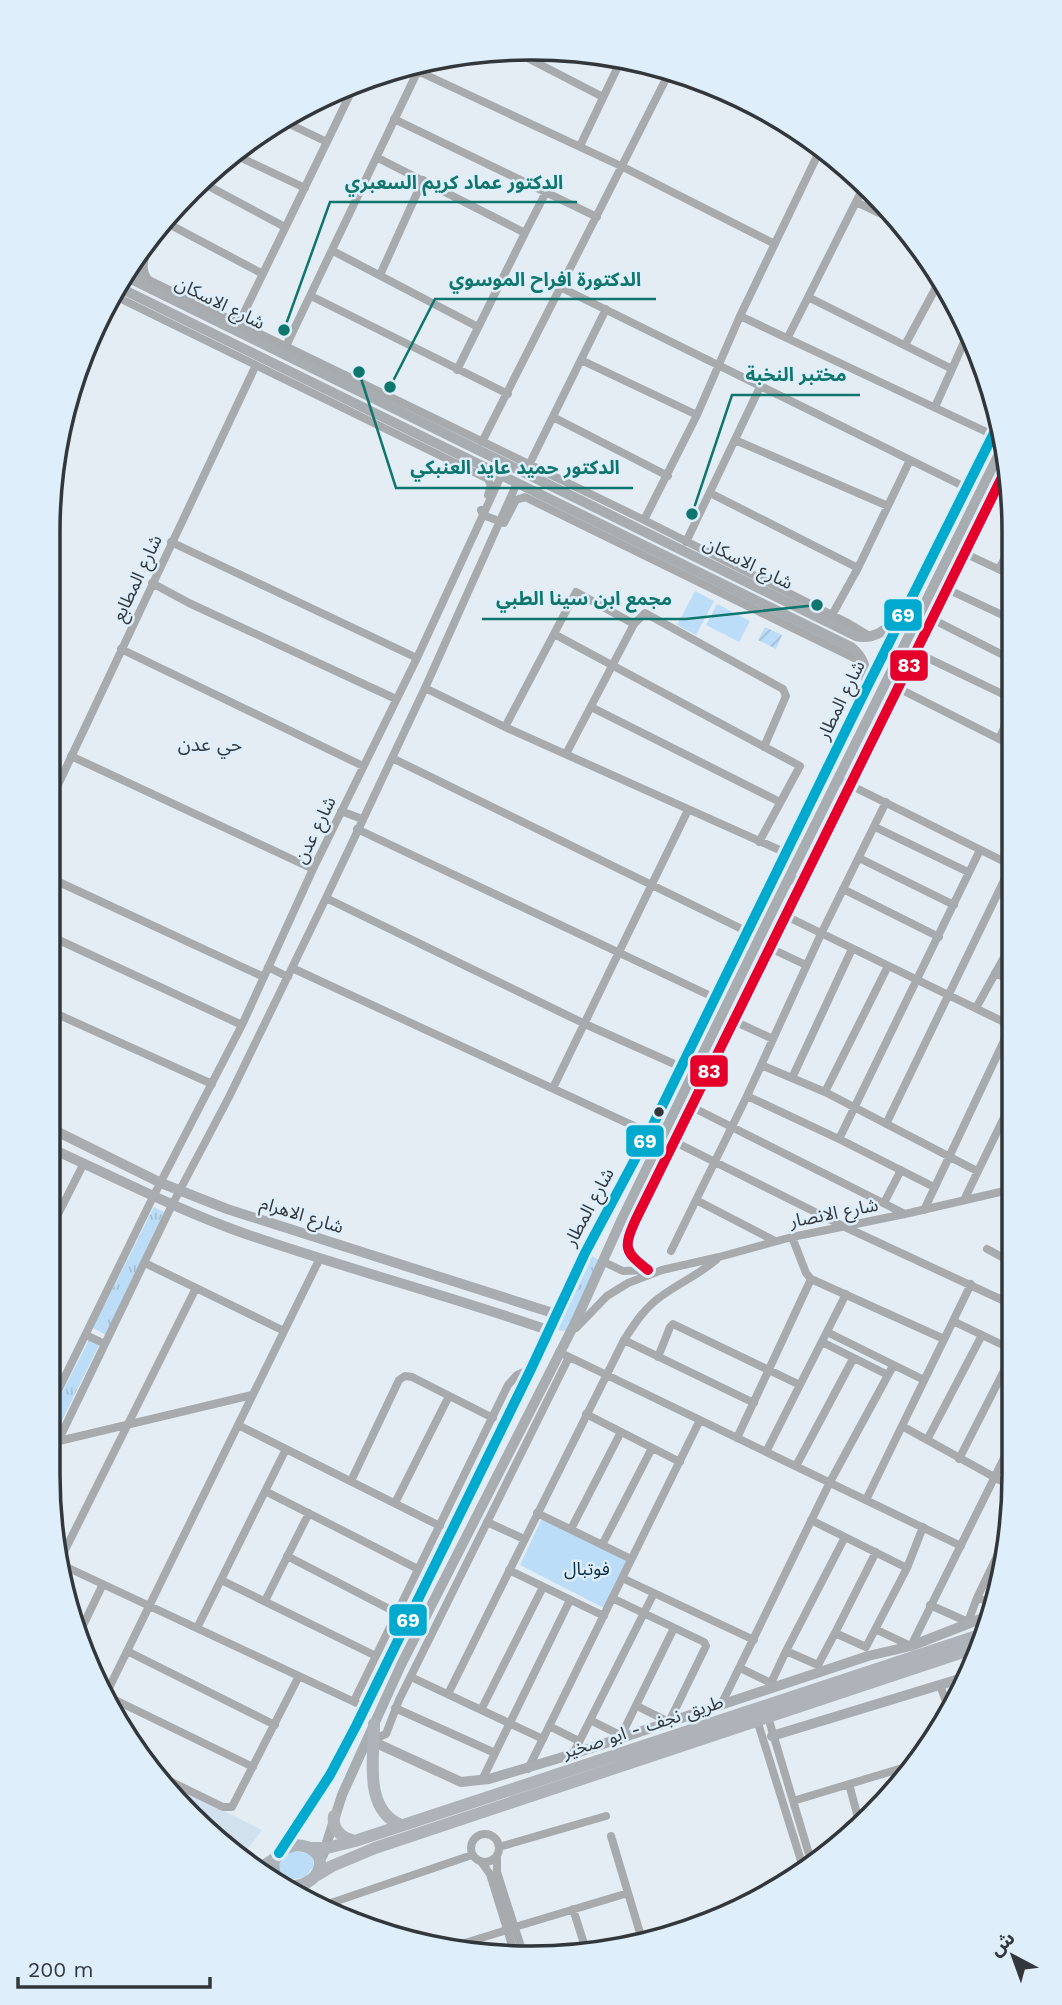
<svg xmlns="http://www.w3.org/2000/svg" width="1062" height="2005" font-family="'Work Sans','Noto Sans Arabic',sans-serif">
	<defs>
		<pattern id="grass-tufts" width="24" height="20" patternUnits="userSpaceOnUse" patternTransform="scale(1.75)"><rect width="24" height="20" fill="#bbddf7"/><path d="M3 7l-1-3M5 7V3M7 7l1-3M15 17l-1-3M17 17v-4M19 17l1-3" fill="none" stroke="#a1bed5"/></pattern>
		<pattern id="garden-furrows" width="10" height="10" patternUnits="userSpaceOnUse" patternTransform="scale(1.75)"><rect width="10" height="10" fill="#bbddf7"/><path d="M-1 1l2-2M0 10L10 0M9 11l2-2" fill="none" stroke="#a1bed5"/></pattern>
	</defs>
	<rect width="100%" height="100%" fill="#e4edf4"/>
	<!-- built -->
	<path fill="#d1e2ee" d="M158,1778L262,1830L250,1846L239,1855Z"/>
	<!-- grass -->
	<path fill="url(#grass-tufts)" d="M154,1207L164,1212L106,1335L93,1328Z
		M592,1256L599,1260L566,1331H560L556,1327L588,1258Z
		M89,1340L99,1345L47,1451V1422Z"/>
	<!-- park -->
	<path fill="#bbddf7" d="M695,591L714,601L696,635L677,625Z
		M717,604L750,621L739,642L706,625Z
		M542,1518L628,1559L604,1608L520,1565Z
		M295,1851L309,1854L313,1860V1867L305,1877L290,1880L281,1875L279,1864L286,1855Z"/>
	<!-- garden -->
	<path fill="url(#garden-furrows)" d="M765,627L782,635L776,649L758,640Z"/>
	<g fill="none" stroke-linecap="round" stroke-linejoin="round">
		<!-- minor -->
		<path stroke="#a7abad" stroke-width="8" d="M512,50L603,97
			M407,66L623,167L775,244
			M279,119L327,142
			M394,119L597,217
			M580,146L622,58
			M231,153L305,188
			M378,158L525,233L457,370
			M199,181L285,227
			M856,202L904,225
			M165,218C157,234 133,264 149,280L644,520L846,622L871,637
			M163,221L263,274
			M525,233L546,192
			M333,251L478,327
			M380,275L423,180
			M562,288L967,488
			M111,294L488,479L491,486L488,495
			M311,296L508,394
			M808,297L952,369
			M740,316L993,435
			M239,323L356,82
			M788,337L865,184
			M905,345L940,280
			M286,346L422,62
			M581,360L697,415
			M935,407L969,331
			M553,417L668,476
			M735,440L888,506
			M482,442L671,69
			M529,465L606,309
			M710,493L858,568
			M481,510L483,515L504,523L516,500L525,497L864,663
			M644,520L697,415L740,316L821,148
			M171,542L417,658
			M686,542L761,385
			M964,553L1011,575
			M999,569L1011,546
			M152,583L189,603L396,699
			M947,589L1011,619
			M832,615L858,568L910,460
			M932,619L1011,659
			M554,634L800,766L759,842
			M121,649L363,766
			M915,652L1011,698
			M425,688L505,727L786,853
			M898,688L1011,745
			M591,707L780,802
			M505,727L576,592L634,624
			M999,739L1011,713
			M566,754L634,624L645,613L783,689L786,696L764,747
			M71,756L313,869
			M392,758L748,932
			M838,779L1011,865
			M48,806L256,365
			M341,811L362,819
			M875,827L968,872
			M357,829L715,998
			M859,858L954,905
			M48,877L264,977
			M843,889L939,937
			M326,898L585,1024L681,1067
			M786,916L1012,1026
			M48,935L242,1025
			M770,948L806,965
			M268,967L288,977
			M292,968L649,1133
			M995,973L1012,981
			M976,1008L1012,943
			M48,1010L212,1084
			M734,1021L773,1039
			M761,1065L825,1092L977,1171
			M792,1078L852,949
			M553,1088L688,810
			M825,1092L888,966
			M747,1096L839,1139L934,1187
			M692,1107L905,1214
			M886,1124L1012,864
			M839,1139L980,850
			M675,1142L845,1227L1013,1305
			M696,1200L775,1241
			M964,1200L1012,1101
			M884,1203L901,1170
			M924,1210L1011,1026
			M47,1236L84,1163
			M792,1237L806,1273L811,1279L944,1339
			M987,1249L1013,1263
			M671,1251L747,1096L821,934L886,802
			M604,1262L623,1271L649,1270
			M145,1263L284,1331
			M648,1270C624,1251 623,1248 636,1219L1009,463
			M953,1321L1013,1350
			M576,1328L607,1296L628,1283L662,1270L719,1257L792,1237L905,1214L1013,1189
			M827,1332L924,1380
			M86,1335L105,1344
			M624,1340C635,1323 645,1307 663,1295C681,1282 700,1274 717,1259
			M822,1342L888,1375
			M559,1352L961,1546
			M658,1357L670,1327L673,1324L800,1385
			M47,1413L153,1197L242,1025L313,869L417,658L501,476
			M586,1414L680,1462
			M238,1425L440,1526
			M902,1426L1014,1488
			M737,1438L811,1279
			M927,1440L982,1335
			M59,1441L252,1395
			M766,1452L846,1294
			M959,1459L1013,1353
			M47,1464L172,1205L229,1097L326,898L425,688L517,483
			M796,1466L853,1359
			M351,1481L399,1380L405,1376L412,1377L493,1418
			M265,1491L418,1569
			M866,1500L971,1284
			M395,1503L449,1396
			M537,1513L631,1559
			M811,1520L907,1568
			M487,1522L524,1539
			M571,1529L621,1432
			M602,1545L652,1448
			M287,1556L397,1613
			M61,1558L196,1288
			M62,1565L365,1707
			M509,1570L604,1616
			M622,1578L754,1640
			M221,1580L376,1656
			M612,1598L704,1642L706,1646L669,1722L637,1706
			M977,1598L1010,1529
			M265,1601L309,1513
			M930,1605L968,1622L977,1598L997,1603
			M197,1628L286,1449
			M877,1630L911,1646L1014,1438
			M835,1633L876,1552
			M77,1638L103,1584
			M127,1651L275,1725
			M786,1651L845,1537
			M740,1668L771,1683L786,1651L818,1665L835,1633L866,1647L907,1568L923,1527
			M411,1677L543,1739
			M940,1685L949,1710
			M107,1692L320,1258
			M448,1694L624,1340L754,1403
			M109,1697L253,1767
			M354,1701L508,1385L517,1375L531,1369
			M721,1705L830,1482L893,1366
			M395,1708L495,1753
			M481,1710L543,1587
			M768,1717L811,1861
			M590,1720L622,1736
			M757,1720L803,1867
			M549,1726L579,1741
			M620,1738L674,1628
			M374,1739L386,1734L399,1700L569,1357
			M573,1754L654,1593
			M528,1769L700,1420
			M151,1772L223,1807H232L299,1676
			M482,1780L570,1600
			M849,1784L860,1825
			M793,1801L909,1766
			M471 1848a14 14 0 1 1 28 0a14 14 0 1 1-28 0Z
			M611,1836L643,1943
			M499,1847L606,1816
			M497,1855V1872L523,1953
			M482,1863L490,1874L514,1952
			M325,1905L472,1855
			M573,1909L587,1953
			M515,1927L628,1893
			M455,1946L507,1930"/>
		<!-- major -->
		<path stroke="#a8adb2" stroke-width="10" d="M136,254C132,266 136,275 144,284
			M123,275L856,636C874,640 885,630 898,619
			M116,286L851,647C865,658 866,669 866,685
			M789,878L802,884
			M48,1127L161,1183L227,1209L556,1314
			M48,1147C112,1176 176,1209 243,1233C344,1268 447,1295 548,1330
			M772,1736L969,1676
			M374,1742L461,1782L489,1779L573,1754L868,1656L911,1646L993,1614
			M280,1852L330,1775L356,1726L531,1369L585,1253L649,1133L866,689L999,423
			M323,1855L342,1795L401,1665L575,1323L620,1223L773,910L1004,444"/>
		<!-- highway -->
		<path stroke="#adb3b8" stroke-width="12" d="M374,1724C374,1757 363,1810 401,1825
			M334,1816C332,1830 342,1838 355,1841
			M295,1845C335,1846 323,1890 286,1886L275,1877L273,1862L282,1850Z
			M311,1848H327L355,1841L986,1633
			M256,1871L274,1859
			M317,1875L332,1866L375,1848L981,1646"/>
		<defs>
			<path id="bus-1" d="M648,1270C624,1251 623,1248 636,1219L1009,463"/>
			<path id="bus-2" d="M279,1853L330,1775L356,1726L531,1369L585,1253L649,1133L866,689L999,423"/>
		</defs>
		<!-- bus-1 casing -->
		<use href="#bus-1" stroke="#deeefa" stroke-width="16"/>
		<!-- bus-2 casing -->
		<use href="#bus-2" stroke="#deeefa" stroke-width="16"/>
		<!-- bus-1 -->
		<use href="#bus-1" stroke="#e4002b" stroke-width="10"/>
		<!-- bus-2 -->
		<use href="#bus-2" stroke="#00a9ce" stroke-width="10"/>
	</g>
	<!-- markers -->
	<circle fill="#31373b" stroke="#deeefa" stroke-width="2.5" cx="659" cy="1112" r="6"/>
	<g text-anchor="middle" stroke-width="5" stroke-linejoin="round" paint-order="stroke">
		<!-- street labels -->
		<g font-size="18" fill="#31373b" stroke="#deeefa">
			<text transform="translate(220 303) rotate(26)" y="6">شارع الاسكان</text>
			<text transform="translate(748 563) rotate(26)" y="6">شارع الاسكان</text>
			<text transform="translate(137 578) rotate(-65)" y="6">شارع المطابع</text>
			<text transform="translate(841 700) rotate(-64)" y="6">شارع المطار</text>
			<text transform="translate(315 830) rotate(-64)" y="6">شارع عدن</text>
			<text transform="translate(589 1207) rotate(-62)" y="6">شارع المطار</text>
			<text transform="translate(834 1213) rotate(-11)" y="6">شارع الانصار</text>
			<text transform="translate(302 1215) rotate(17)" y="6">شارع الاهرام</text>
			<text transform="translate(643 1727) rotate(-18)" y="6">طريق نجف - ابو صخير</text>
		</g>
		<!-- park labels -->
		<g font-size="18" fill="#072d45" stroke="#deeefa">
			<text x="587" y="1575">فوتبال</text>
		</g>
		<!-- neighbourhood labels -->
		<g font-size="19" fill="#2c3842" stroke="#deeefa">
			<text x="210" y="751">حي عدن</text>
		</g>
	</g>
	<!-- crop -->
	<path d="M0 0H1062V2005H0ZM531 60H531A471 471 0 0 1 1002 531V1475A471 471 0 0 1 531 1946H531A471 471 0 0 1 60 1475V531A471 471 0 0 1 531 60Z" fill="#deeefa" fill-rule="evenodd"/>
	<path fill="none" stroke="#31373b" stroke-width="3.5" d="M531 60H531A471 471 0 0 1 1002 531V1475A471 471 0 0 1 531 1946H531A471 471 0 0 1 60 1475V531A471 471 0 0 1 531 60Z"/>
	<!-- callouts -->
	<path fill="none" stroke="#0f766e" stroke-width="2.5" d="M284 330L330 202H577M390 387L435 299H656M692 514L732 395H860M359 372L396 488H633M817 605L686 619H482"/>
	<g fill="#0f766e" stroke="#deeefa" stroke-width="2.5">
		<circle cx="284" cy="330" r="7"/>
		<circle cx="390" cy="387" r="7"/>
		<circle cx="692" cy="514" r="7"/>
		<circle cx="359" cy="372" r="7"/>
		<circle cx="817" cy="605" r="7"/>
	</g>
	<g font-size="19" text-anchor="middle" font-weight="bold" fill="#0f766e" stroke="#deeefa" stroke-width="5" stroke-linejoin="round" paint-order="stroke">
		<text x="454" y="189">الدكتور عماد كريم السعبري</text>
		<text x="545" y="286">الدكتورة افراح الموسوي</text>
		<text x="796" y="381">مختبر النخبة</text>
		<text x="515" y="474">الدكتور حميد عايد العنبكي</text>
		<text x="584" y="605">مجمع ابن سينا الطبي</text>
	</g>
	<g stroke="#deeefa" stroke-width="2.5">
		<rect x="883" y="598" width="40" height="34" rx="7" fill="#00a9ce"/>
		<rect x="889" y="649" width="40" height="33" rx="7" fill="#e4002b"/>
		<rect x="689" y="1054" width="40" height="34" rx="7" fill="#e4002b"/>
		<rect x="625" y="1124" width="40" height="34" rx="7" fill="#00a9ce"/>
		<rect x="388" y="1603" width="40" height="34" rx="7" fill="#00a9ce"/>
	</g>
	<g font-size="19" text-anchor="middle" font-weight="bold" fill="#fff">
		<text x="903" y="622">69</text>
		<text x="909" y="672">83</text>
		<text x="709" y="1078">83</text>
		<text x="645" y="1148">69</text>
		<text x="408" y="1627">69</text>
	</g>
	<!-- north arrow -->
	<g transform="translate(1013 1956) rotate(319)" stroke="#deeefa" stroke-width="5" paint-order="stroke">
	<path d="M0-5L12 26L0 18L-12 26Z" fill="#31373b"/>
	<text y="-10" font-size="19" font-weight="bold" text-anchor="middle" fill="#31373b">ش</text>
	</g>
	<!-- scale -->
	<path d="M18 1977v10h192v-10" fill="none" stroke="#31373b" stroke-width="3.5"/>
	<text x="28" y="1977" font-size="21" fill="#31373b" stroke="#deeefa" stroke-width="5" paint-order="stroke">200 m</text>
</svg>
